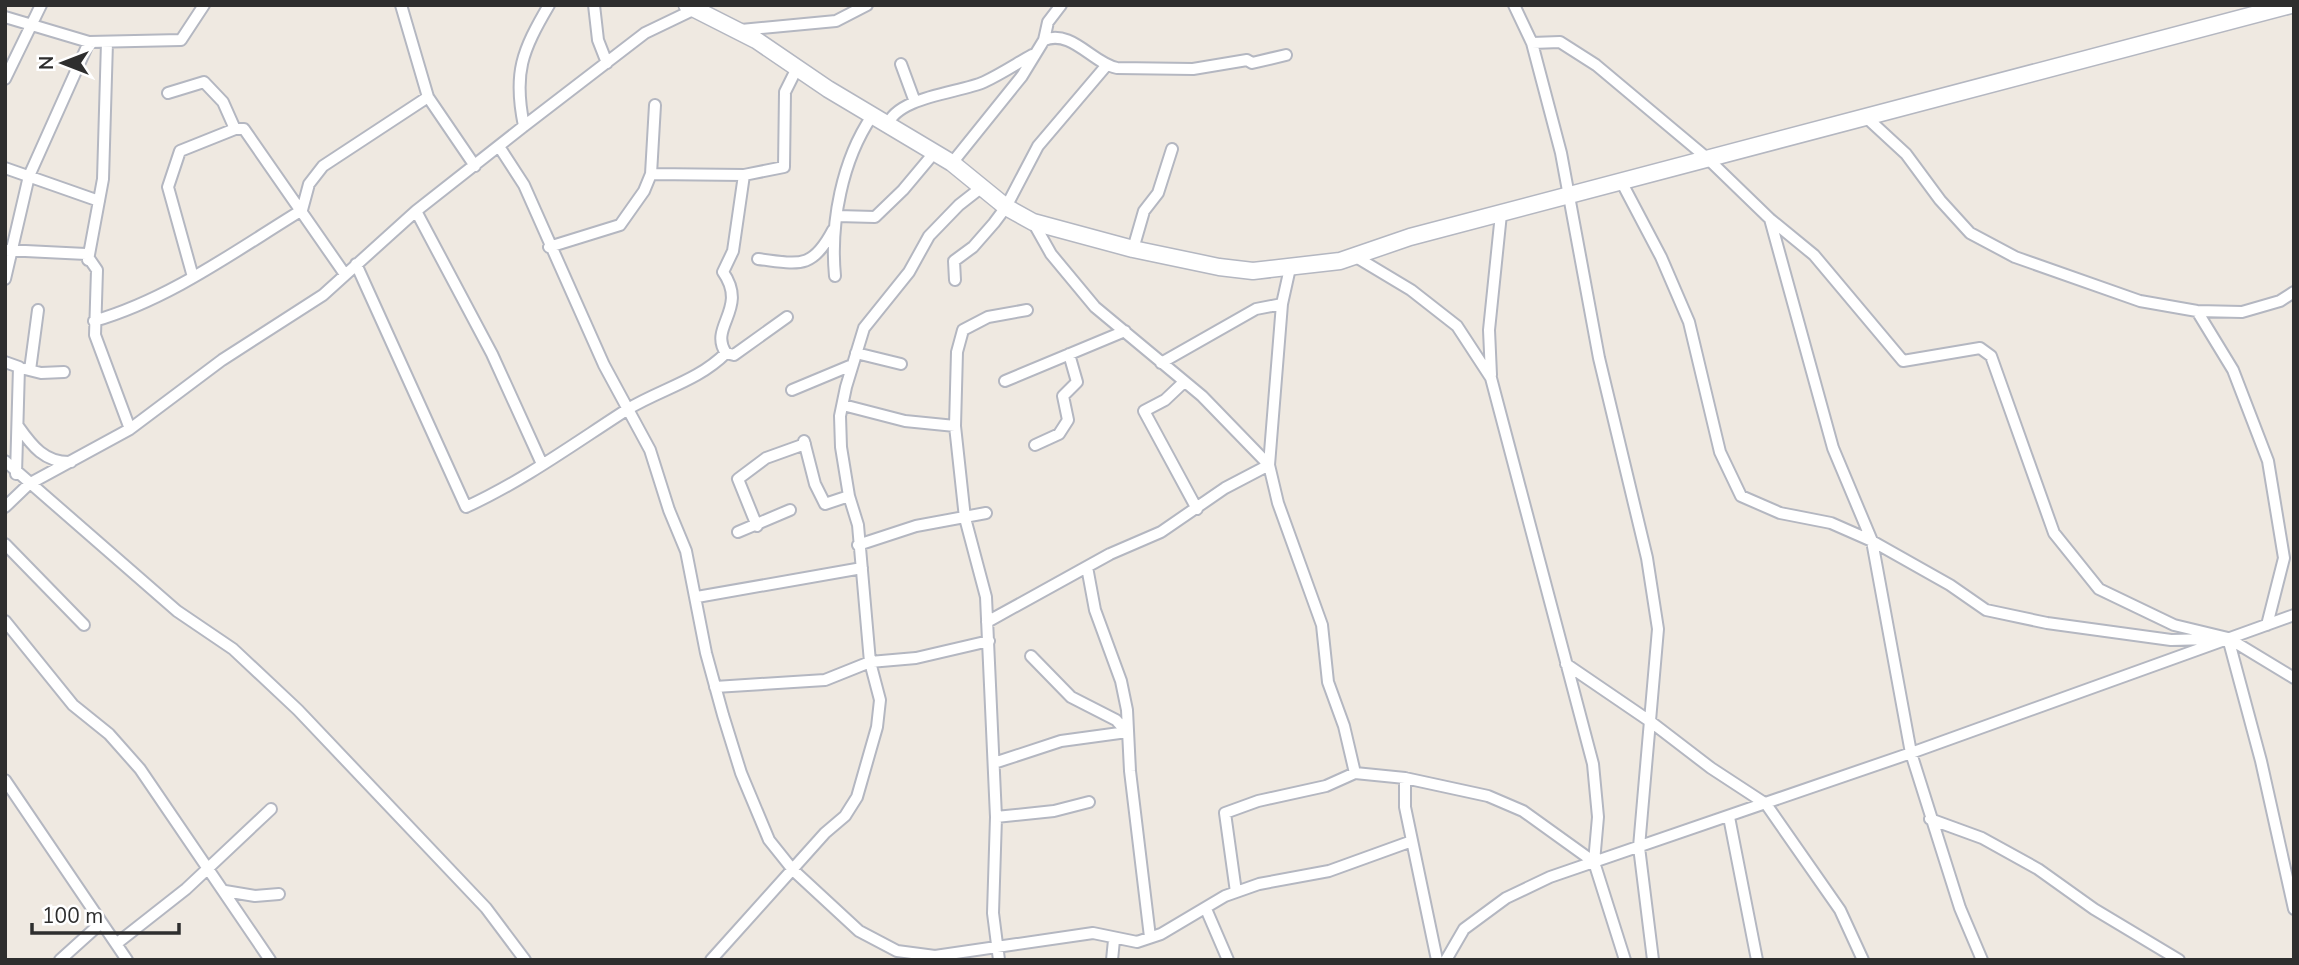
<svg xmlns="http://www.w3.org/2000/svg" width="2299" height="965" font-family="'Nunito Sans',sans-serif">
	<rect width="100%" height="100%" fill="#efe9e1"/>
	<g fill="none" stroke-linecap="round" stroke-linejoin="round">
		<defs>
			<path id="minor" d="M401,5L428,97L475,166
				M594,5L598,40L607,63
				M1514,5L1532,43L1561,153L1599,358L1647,558L1658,629L1639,847L1653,960
				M5,17L89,42L181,40L204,5
				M741,30L836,21L867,5
				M1044,40C1072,29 1092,63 1117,68L1193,69L1247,60L1252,63L1286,55
				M1532,43L1560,42L1596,65L1707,158L1770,219L1814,255L1903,361L1980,348L1991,356L2054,533L2099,589L2174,625L2228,638L2294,678
				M901,64L915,102
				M5,79L41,5
				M168,93L204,82L223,102L235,129
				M1867,118L1906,154L1940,200L1970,233L2015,257L2140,301L2197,311L2242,312L2280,301L2294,292
				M524,126C513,73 522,51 549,5
				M887,126C897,96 960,93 984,82C1001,74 1016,64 1032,55
				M500,148L524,185L604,365L650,450L669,510L686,551L706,653L723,715L741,773L769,840L793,870L859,931L897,951L935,956L1093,933L1137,942L1161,934L1225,896L1259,884L1329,871L1412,841
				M952,163L1022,76L1044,40L1048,22L1061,5
				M5,168L99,201
				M651,174L744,175L784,167L785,92L797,68
				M1622,183L1661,257L1689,322L1720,452L1741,496L1780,513L1831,523L1872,541L1950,585L1986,610L2047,623L2171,640L2211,639
				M416,211L492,354L542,464
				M837,216L875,217L903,190L934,153
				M1770,219L1833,448L1872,541L1911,753L1960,908L1982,960
				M549,247L620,225L644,191L651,174L655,105
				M1133,249L1144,211L1158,193L1172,149
				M5,250L86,254L97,270L95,335L130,429
				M1356,257L1411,290L1457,326L1491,378L1593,764L1598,817L1594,862
				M758,259C799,264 812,270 833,230
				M88,260L103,179L107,42
				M356,264L466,507C523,481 575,443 628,409C661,389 698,381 726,353L734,355L787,317
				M1290,268L1282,304L1269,465L1278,503L1322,625L1328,682L1344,726L1355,773
				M835,276C830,223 842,160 872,116
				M193,277L168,187L180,151L235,129H244L344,273
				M5,279L29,176L89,42
				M955,280L954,261L973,247L994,223L1006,207L1038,146L1106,66
				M2197,311L2233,370L2268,461L2284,558L2267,625
				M94,321C170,299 235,251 302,210L309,184L323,166L428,97
				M726,353C708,327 749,309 723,272L733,251L744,175
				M856,353L901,364
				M5,362L19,367L16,474
				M1161,363L1256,309L1282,304
				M25,369L41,373L64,372
				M30,370L38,310
				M1491,375L1489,330L1501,214
				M1005,381L1125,331
				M1184,382L1165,400L1144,411L1197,509
				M792,390L852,365
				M843,405L905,421L955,426
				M18,426C32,446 45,463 71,462
				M804,441L815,484L825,504L849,496
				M1035,445L1059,434L1068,420L1063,396L1077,382L1069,354
				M5,461L177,611L233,649L298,710L486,908L525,960
				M5,507L29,484L130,429L222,360L323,295L416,211L524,126L645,33L695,9
				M757,526L738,479L766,458L805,444
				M738,532L790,510
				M5,544L84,625
				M858,545L916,526L986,513
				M1087,567L1095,610L1121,681L1127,710L1130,771L1150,937
				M697,597L862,568
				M5,621L73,705L109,734L140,769L270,960
				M987,622L1110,554L1161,532L1225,488L1269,465L1202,396L1095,307L1051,254L1033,222
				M2228,638L2261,761L2294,909
				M1031,656L1071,697L1116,720L1127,732
				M1566,664L1651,722L1711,768L1766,804L1840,910L1863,960
				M715,687L825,680L870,662L916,658L989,641
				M994,763L1061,741L1127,732
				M1405,778V807L1437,960
				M5,780L127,960
				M996,817L1054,811L1089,802
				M1729,817L1757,960
				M1930,819L1982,838L2038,869L2094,909L2179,960
				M225,891L255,896L279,894
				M1236,892L1225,813L1258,801L1326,786L1355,773L1405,778L1488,796L1523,811L1594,862L1625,960
				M1206,909L1228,960
				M116,944L186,889L271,809
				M60,960L101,923
				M711,960L825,833L845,816L857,797L877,727L880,700L870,662L858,525L849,496L841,447L840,416L846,387L864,328L909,272L929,236L959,205L982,187
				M999,960L993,913L996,817L986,597L965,518L955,426L957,352L963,330L988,317L1027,310
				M1112,960L1114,940
				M1446,960L1464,929L1506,898L1550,877L1911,753L2294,615"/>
			<path id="secondary" d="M687,5L756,40L828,89L952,163L1006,207L1033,222L1133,249L1219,267L1253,271L1340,261L1410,237L2291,5"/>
		</defs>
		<!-- minor casing -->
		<use href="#minor" stroke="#b4b7c1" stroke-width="14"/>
		<!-- secondary casing -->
		<use href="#secondary" stroke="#b4b7c1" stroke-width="19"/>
		<!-- minor -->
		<use href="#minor" stroke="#fff" stroke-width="10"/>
		<!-- secondary -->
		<use href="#secondary" stroke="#fff" stroke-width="16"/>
	</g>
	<!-- border -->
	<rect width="2299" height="965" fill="none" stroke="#2e2e2e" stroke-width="14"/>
	<!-- north arrow -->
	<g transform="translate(63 63) rotate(270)" stroke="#ffffff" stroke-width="5" paint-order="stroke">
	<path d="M0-5L12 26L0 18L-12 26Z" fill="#2e2e2e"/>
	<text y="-10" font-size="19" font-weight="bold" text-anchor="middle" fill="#2e2e2e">N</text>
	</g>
	<!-- scale -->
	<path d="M32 923v10h147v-10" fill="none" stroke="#2e2e2e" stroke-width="3.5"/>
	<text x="42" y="923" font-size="21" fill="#2e2e2e" stroke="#ffffff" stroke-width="5" paint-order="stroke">100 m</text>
</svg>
